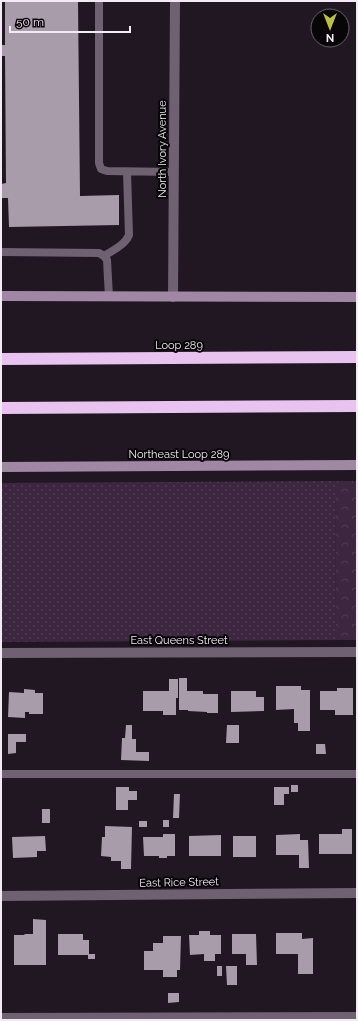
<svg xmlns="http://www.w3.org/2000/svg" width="358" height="1021" font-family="Raleway,sans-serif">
	<defs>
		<pattern id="grass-dots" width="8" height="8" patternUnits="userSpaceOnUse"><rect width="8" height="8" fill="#3d2740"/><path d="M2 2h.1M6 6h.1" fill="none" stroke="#503c53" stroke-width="1.8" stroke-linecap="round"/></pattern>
		<pattern id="park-crowns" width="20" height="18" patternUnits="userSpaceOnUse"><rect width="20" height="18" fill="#3d2740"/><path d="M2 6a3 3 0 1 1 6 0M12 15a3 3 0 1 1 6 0" fill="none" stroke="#503c53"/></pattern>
	</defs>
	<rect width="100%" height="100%" fill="#211723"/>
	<!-- grass -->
	<path fill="url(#grass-dots)" d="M335,481L336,640L1,642V483Z"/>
	<!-- park -->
	<path fill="url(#park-crowns)" d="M335,481H357V640H336Z"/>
	<!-- building -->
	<path fill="#a89baa" d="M5,1H78L80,196L119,195V225L9,227L8,198H1V184L6,183L5,56H1V45H5Z
		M179,678H187V691H203V694H218V713H207V712L188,711V710H179Z
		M169,679H178V698H176V715H163V711H143V691H169Z
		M276,686H301V690H310V731H298V723H294V709L276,710Z
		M337,688H353V715H335V710H320V691H337Z
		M24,689L35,690V693H43V714H29V712H25V718L8,717L9,692L24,693Z
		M231,691H256V697H264V711L231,712Z
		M126,725H132V739H136V752H149V761L121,760L122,738H125Z
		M227,725H239V743H226Z
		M8,734H26V742H16V753L8,754Z
		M316,744H325L326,754H316Z
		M291,785H298V792H291Z
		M116,787H129V791H137V800H128V810H116Z
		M274,787H289V794H284V805H274Z
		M174,794H180L179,818H173Z
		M42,809H50V823H42Z
		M163,820H169V827H163Z
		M139,821H147V827H139Z
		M105,826L132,827L131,869H121V861H111V857L101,856L102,837H105Z
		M342,829H352V854H319V834H342Z
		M163,834H175V856H167V858H159V856H144L143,837H163Z
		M300,834V840H308L309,868H299V855H276V835Z
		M221,835V856H189V836Z
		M45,836L46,851H37V857L13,858L12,837Z
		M233,836H256V857H233Z
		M33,919L46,920V965H14V935H24L25,934H33Z
		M199,931H210V935H221V954H215V961H204V954L190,955L189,935H199Z
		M276,933H302V939L313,938V974H298V954H276Z
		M58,934H83V940H89V954H95V959H88V955H58Z
		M232,934H256L257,965H246V954H232Z
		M163,936H181L180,970H177V977H163V970H144V951H153V943H163Z
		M217,966H222V976H217Z
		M226,966H237V985H227Z
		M168,993H179V1002L168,1003Z"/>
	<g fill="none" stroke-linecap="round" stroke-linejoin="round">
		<!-- lane -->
		<path stroke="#6f6072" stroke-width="8" d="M99,1V163L101,169L107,171L174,172
			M1,252L99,253L104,256L107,260L109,297
			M104,256C113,250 125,245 129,235L127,172
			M1,774H357
			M1,1017L357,1016"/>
		<!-- street -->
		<path stroke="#6f6072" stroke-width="10" d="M173,297L175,1
			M1,653L357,652
			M1,896L357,893"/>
		<!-- secondary -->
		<path stroke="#a088a4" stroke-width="10" d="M1,296L357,297
			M1,467L357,465"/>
		<!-- highway -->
		<path stroke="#e9c3ef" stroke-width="12" d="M1,359L357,357
			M1,408L357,406"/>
	</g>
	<g text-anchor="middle" stroke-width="4" stroke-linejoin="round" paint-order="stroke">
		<!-- street labels -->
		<g font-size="11" fill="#f2ebf3" stroke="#080509">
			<text transform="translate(162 149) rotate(-90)" y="4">North Ivory Avenue</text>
			<text x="179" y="349">Loop 289</text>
			<text x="179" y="458">Northeast Loop 289</text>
			<text x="179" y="644">East Queens Street</text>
			<text transform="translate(179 882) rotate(-1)" y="4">East Rice Street</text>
		</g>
	</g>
	<!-- border -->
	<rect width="358" height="1021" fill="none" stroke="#f2ebf3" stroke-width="4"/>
	<!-- north arrow -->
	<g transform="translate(330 28) rotate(180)"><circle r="19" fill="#080509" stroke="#666167"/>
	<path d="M0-3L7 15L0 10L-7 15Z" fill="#bbc045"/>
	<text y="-6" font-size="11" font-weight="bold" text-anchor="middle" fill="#f2ebf3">N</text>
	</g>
	<!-- scale -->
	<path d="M10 26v6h120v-6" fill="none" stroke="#f2ebf3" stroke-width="2"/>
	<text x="16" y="26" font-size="12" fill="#f2ebf3" stroke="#080509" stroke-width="3" paint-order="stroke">50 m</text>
</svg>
